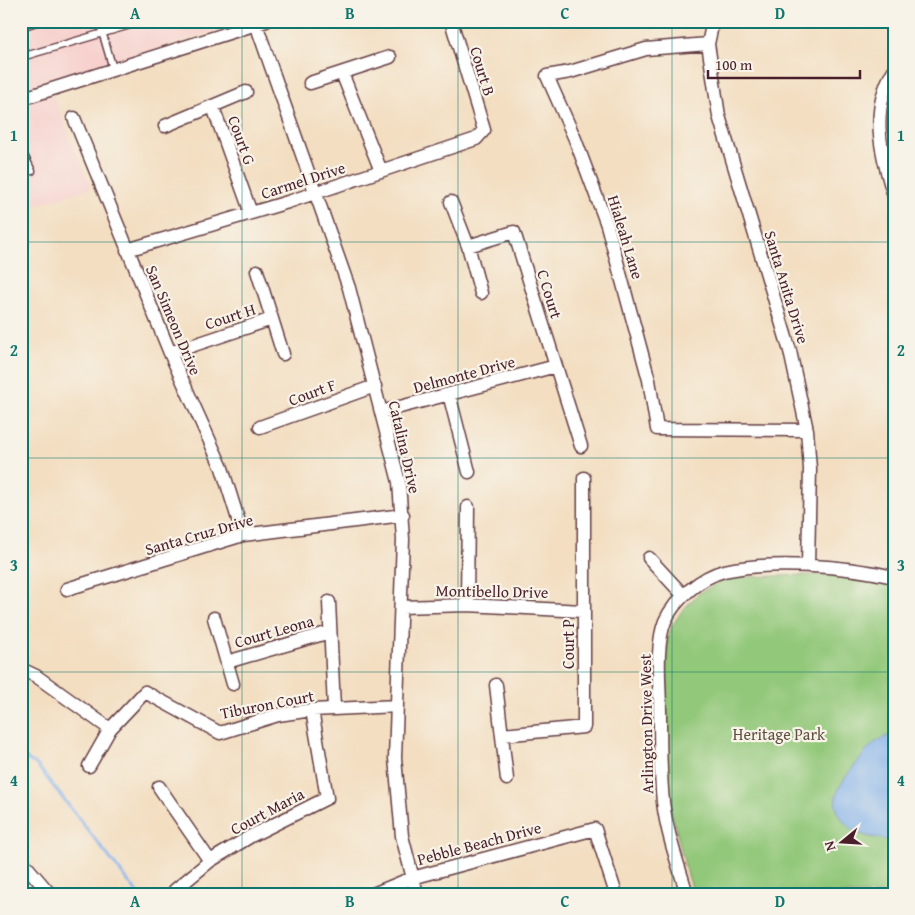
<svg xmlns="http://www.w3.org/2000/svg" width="915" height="915" font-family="'Gentium Book Plus',serif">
	<rect width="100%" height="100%" fill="#f7f3e8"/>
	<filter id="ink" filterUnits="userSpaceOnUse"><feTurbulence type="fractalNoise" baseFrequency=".02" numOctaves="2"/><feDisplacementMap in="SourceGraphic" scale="10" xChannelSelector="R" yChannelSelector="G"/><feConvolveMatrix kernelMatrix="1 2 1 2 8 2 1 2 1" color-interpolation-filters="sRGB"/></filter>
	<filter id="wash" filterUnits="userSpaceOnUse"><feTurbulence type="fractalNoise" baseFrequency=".0096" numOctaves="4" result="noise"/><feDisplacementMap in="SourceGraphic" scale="20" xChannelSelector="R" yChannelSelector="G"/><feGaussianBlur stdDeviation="1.12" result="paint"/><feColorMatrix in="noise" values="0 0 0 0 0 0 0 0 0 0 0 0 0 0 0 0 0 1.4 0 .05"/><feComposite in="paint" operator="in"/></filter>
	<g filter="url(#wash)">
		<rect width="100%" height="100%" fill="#f3dec1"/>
		<!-- built -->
		<path fill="#f7d0cd" d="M21,21H250L21,90Z
			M52,92L91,188L21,210V102Z"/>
		<!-- green -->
		<path fill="#92c879" stroke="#6e7452" d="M846,574L894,583V894H694L685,866L668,798L664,745L665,672L668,637L671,628L681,612L698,594L721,581L739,577Z"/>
		<!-- water -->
		<path fill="#80b0eb" stroke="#65688b" d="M894,734V840C883,840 866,837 856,832C845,826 833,809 836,797C839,784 848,774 856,764C869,748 873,740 894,734Z"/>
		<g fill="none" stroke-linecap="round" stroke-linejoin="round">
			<!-- stream -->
			<path stroke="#80b0eb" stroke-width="3" d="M21,756L36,764L138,894"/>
		</g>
	</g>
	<g filter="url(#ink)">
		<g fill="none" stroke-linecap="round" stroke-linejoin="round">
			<defs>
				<path id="lane" d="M99,21L113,69
					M21,27L40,21
					M21,41L25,56L144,21
					M21,149L32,171"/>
				<path id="street" d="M713,21L708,44L719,116L790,351L807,430L810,469L808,566
					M256,24L349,288L399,482L403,539L395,758L402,836L417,894
					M708,44L646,49L570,72L547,76L575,139L607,225L649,380L657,429L807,430
					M894,70C869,110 881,154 894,196
					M342,73L381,171
					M310,83L390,57
					M21,99L266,21
					M213,107L251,213
					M74,118L170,353L222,468L243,535
					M165,126L246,92
					M451,202L468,246L481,293
					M468,246L514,232L581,446
					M127,250L288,202L476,139L484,130L451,21
					M257,271L283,354
					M170,353L272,319
					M449,394L469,472
					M381,412L556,366
					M260,427L375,386
					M649,558L683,595
					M67,589L243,535L403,515
					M329,602L334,708
					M467,605L468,507
					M401,607L467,605L583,611
					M214,618L233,684
					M227,662L330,632
					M21,669L36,676L110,729
					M496,685L507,779
					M502,735L584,727V478
					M89,766L110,729L145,692L220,733L278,715L312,710L397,706
					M159,787L210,861
					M21,860L50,894
					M175,890L210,861L251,836L327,798L312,710
					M373,894L412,878L595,829L616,894
					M687,894C678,864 667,834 663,802C660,772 660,742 660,712C660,685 655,646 665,621C675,599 701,577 724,571C773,560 845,566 894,577"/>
			</defs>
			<!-- lane casing -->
			<use href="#lane" stroke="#633c42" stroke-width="9"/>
			<!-- street casing -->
			<use href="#street" stroke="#633c42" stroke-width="15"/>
			<!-- lane -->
			<use href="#lane" stroke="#fff" stroke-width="6"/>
			<!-- street -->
			<use href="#street" stroke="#fff" stroke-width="12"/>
		</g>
	</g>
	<!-- grid -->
	<path fill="none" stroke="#0f766e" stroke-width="1" stroke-opacity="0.55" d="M242,21V894M458,21V894M672,21V894M21,242H894M21,458H894M21,672H894"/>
	<g text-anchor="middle" stroke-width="4.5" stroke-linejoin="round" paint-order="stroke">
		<!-- street labels -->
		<g font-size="16" fill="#4a1f2b" stroke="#f7f3e8">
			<text transform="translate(483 71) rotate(73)" y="6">Court B</text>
			<text transform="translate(242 140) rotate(70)" y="6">Court G</text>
			<text transform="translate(303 180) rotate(-18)" y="6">Carmel Drive</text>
			<text transform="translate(626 237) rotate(73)" y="6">Hialeah Lane</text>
			<text transform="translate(787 287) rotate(73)" y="6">Santa Anita Drive</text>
			<text transform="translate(550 294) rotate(73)" y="6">C Court</text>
			<text transform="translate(230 316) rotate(-18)" y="6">Court H</text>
			<text transform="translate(174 320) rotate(67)" y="6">San Simeon Drive</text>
			<text transform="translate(464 374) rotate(-15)" y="6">Delmonte Drive</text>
			<text transform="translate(312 392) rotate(-20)" y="6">Court F</text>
			<text transform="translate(405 447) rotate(77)" y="6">Catalina Drive</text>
			<text transform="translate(199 534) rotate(-16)" y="6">Santa Cruz Drive</text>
			<text transform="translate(492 591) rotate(1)" y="6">Montibello Drive</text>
			<text transform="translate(274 631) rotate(-16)" y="6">Court Leona</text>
			<text transform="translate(568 644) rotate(-90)" y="6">Court P</text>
			<text transform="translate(267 704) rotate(-11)" y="6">Tiburon Court</text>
			<text transform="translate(646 724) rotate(-91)" y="6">Arlington Drive West</text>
			<text transform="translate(267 811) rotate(-28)" y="6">Court Maria</text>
			<text transform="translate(479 843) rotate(-15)" y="6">Pebble Beach Drive</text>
		</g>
		<!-- park labels -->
		<g font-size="16" fill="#605242" stroke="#f7f3e8">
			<text x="779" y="740">Heritage Park</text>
		</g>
	</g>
	<!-- margin -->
	<rect width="915" height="915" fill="none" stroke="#f7f3e8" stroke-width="55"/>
	<!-- north arrow -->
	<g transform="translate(842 842) rotate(252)" stroke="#f7f3e8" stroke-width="4" paint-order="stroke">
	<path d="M0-4L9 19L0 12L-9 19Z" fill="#4a1f2b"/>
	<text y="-8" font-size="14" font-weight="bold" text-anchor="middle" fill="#4a1f2b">N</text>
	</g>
	<!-- scale -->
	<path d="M708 70v8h152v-8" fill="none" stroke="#4a1f2b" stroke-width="2.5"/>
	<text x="715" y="70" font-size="15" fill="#4a1f2b" stroke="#f7f3e8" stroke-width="4" paint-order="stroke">100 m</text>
	<rect x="28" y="28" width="860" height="860" fill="none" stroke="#0f766e" stroke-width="2"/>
	<g font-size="16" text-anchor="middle" font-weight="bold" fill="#0f766e">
		<text x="135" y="19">A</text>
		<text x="350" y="19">B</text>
		<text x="565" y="19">C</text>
		<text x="780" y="19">D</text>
		<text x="14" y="141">1</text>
		<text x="901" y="141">1</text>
		<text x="14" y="356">2</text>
		<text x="901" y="356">2</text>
		<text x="14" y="571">3</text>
		<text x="901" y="571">3</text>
		<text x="14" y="786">4</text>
		<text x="901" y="786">4</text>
		<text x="135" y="907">A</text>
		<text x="350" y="907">B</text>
		<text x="565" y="907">C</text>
		<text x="780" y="907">D</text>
	</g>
</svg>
